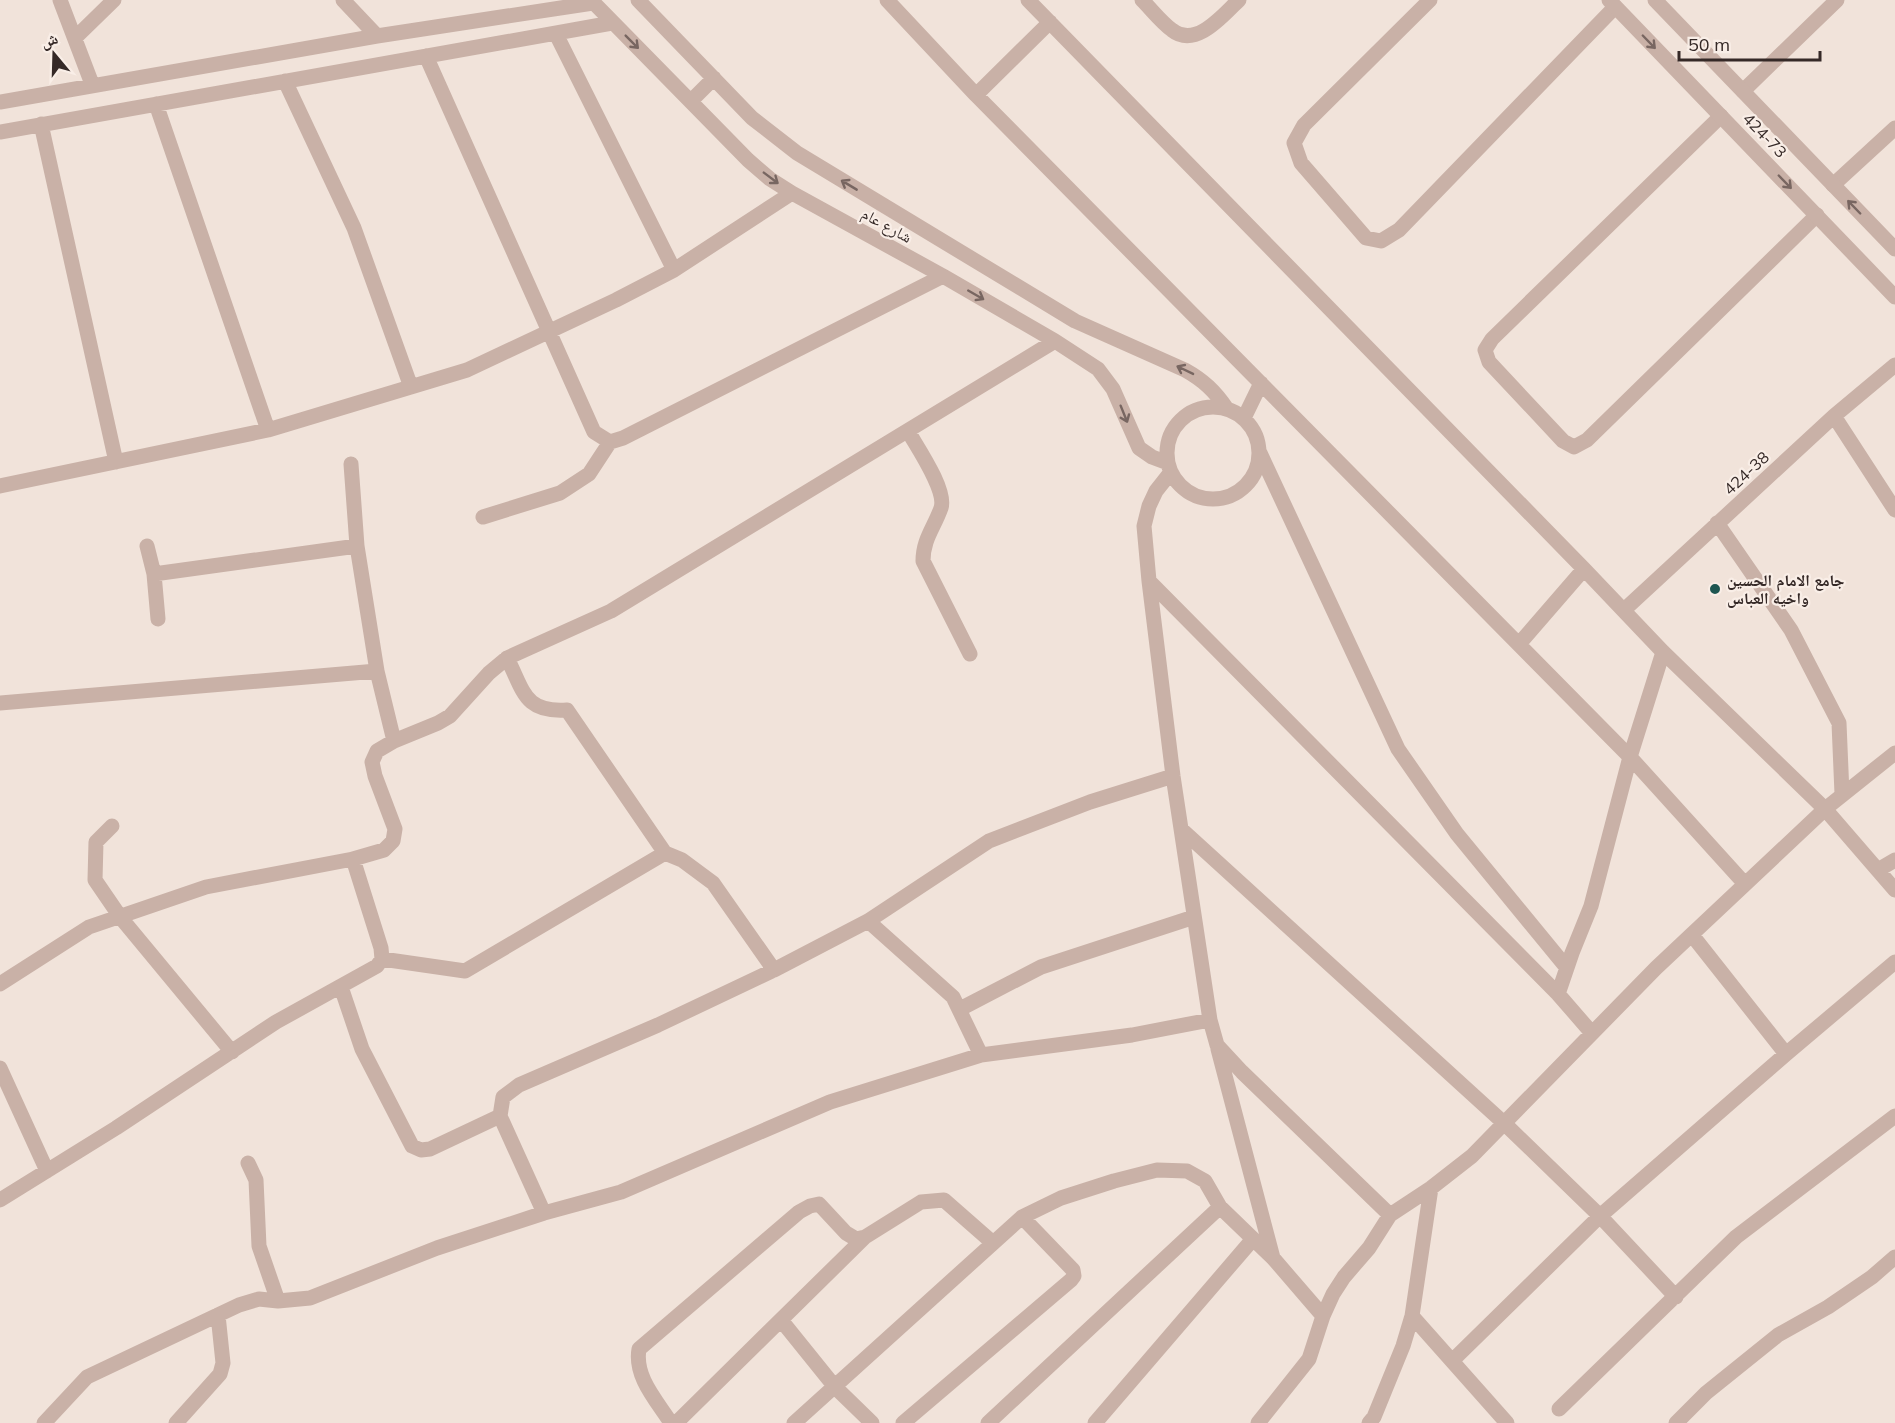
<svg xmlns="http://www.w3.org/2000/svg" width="1895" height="1423" font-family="Mulish,'Noto Naskh Arabic',sans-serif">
	<rect width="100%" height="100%" fill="#f1e3da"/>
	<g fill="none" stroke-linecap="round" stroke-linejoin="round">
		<!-- minor -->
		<path stroke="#c9b1a7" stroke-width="15" d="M60,0L92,84
			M343,0L377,36
			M591,0L748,160L770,179L792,193L943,276L1055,341L1098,369L1113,389L1139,448L1152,457L1168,463
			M638,0L752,118L797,153L1075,321L1185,370C1203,380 1215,391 1227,409
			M887,0L976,95L1630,757L1745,884
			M1028,0L1584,569L1663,652L1825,809L1895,890
			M1142,0C1152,10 1161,22 1172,30C1196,49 1223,15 1239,0
			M1430,0L1304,125L1294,143L1301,163L1366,238L1381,241L1399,230L1615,7
			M556,34L674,270
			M75,38L114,0
			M426,56L594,432L610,442
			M285,81L354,228L411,387
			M1743,91L1837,0
			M976,95L1050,22
			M691,101L714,78
			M0,102L377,36L593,3
			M156,104L268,430
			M1721,116L1492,339L1485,350L1489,362L1563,441L1574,447L1587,440L1817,215
			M41,124L116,462
			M0,132L612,23
			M1833,185L1895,128
			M1167 453a46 46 0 1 1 92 0a46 46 0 1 1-92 0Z
			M1834,416L1895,510
			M1244,418L1261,383
			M908,431C917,447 947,490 941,508C934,528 923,539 923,561L970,654
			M1260,453L1398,749L1457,834L1567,968
			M351,464L357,546L377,671L394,741
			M1171,472L1156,491L1149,506L1144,526L1149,581L1173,776L1210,1020L1217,1045L1242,1072L1390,1215
			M0,486L268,430L467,370L616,300L674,270L792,193
			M483,517L560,493L589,474L610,442L623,438L943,276
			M1717,523L1791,630L1839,723L1842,794
			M147,546L154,574L158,619
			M154,574L357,546
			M1149,581L1558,994L1591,1032
			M1624,610L1834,416L1895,365
			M1519,644L1584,569
			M507,658C524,691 524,713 567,710L665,853L682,860L713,883L774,970
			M0,703L377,671
			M112,826L96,842L95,880L121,918L232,1052
			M1181,829L1505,1124L1600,1216L1676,1297
			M1878,870L1895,860
			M868,921L953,997L981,1055
			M1692,935L1786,1054
			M382,959L465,971L665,853
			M0,984L89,927L206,887L353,859L384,850L393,841L395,829L375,776L372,762L377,751L394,741L438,723L450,716L489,673L507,658L611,611L1055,341
			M341,987L362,1049L412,1146L421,1150L430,1149L500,1116
			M1558,994L1572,953L1591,906L1630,757L1663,652
			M960,1009L1041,967L1194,917
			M1218,1049L1273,1258
			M0,1068L47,1171
			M248,1163L256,1180L259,1246L278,1301
			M0,1200L116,1128L276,1022L377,966L382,959L381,948L353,859
			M544,1213L500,1116L503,1097L519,1085L658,1025L774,970L868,921L989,841L1090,802L1173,776
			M1412,1316L1507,1423
			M781,1320L835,1387L872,1423
			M1452,1361L1600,1216L1786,1054L1895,962
			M1559,1409L1736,1237L1895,1116
			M44,1423L87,1377L239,1305L259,1299L278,1301L310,1298L437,1248L544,1213L621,1192L830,1102L981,1055L1132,1035L1210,1020
			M176,1423L220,1374L223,1363L218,1315
			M671,1423C657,1401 634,1377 639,1349L799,1212L810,1206L819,1204L846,1233L856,1239L865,1237L921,1202L944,1200L993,1243
			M676,1423L865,1237
			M794,1423L1022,1217L1061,1198L1114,1181L1157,1170L1187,1171L1205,1181L1220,1207L1273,1258L1323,1316
			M903,1423L1071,1280L1074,1276L1073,1270L1022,1217
			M988,1423L1220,1207
			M1095,1423L1253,1239
			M1258,1423L1309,1359L1323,1316L1333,1294L1344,1277L1369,1248L1390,1215L1431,1188L1472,1156L1656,968L1825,809L1895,753
			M1369,1423L1374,1417L1403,1346L1412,1316L1431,1188
			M1676,1423L1706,1393L1778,1335L1828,1307L1872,1277L1895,1257"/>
		<!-- tertiary -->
		<path stroke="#c9b1a7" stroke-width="15" d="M1609,0L1895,297
			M1655,0L1895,249"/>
	</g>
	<!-- one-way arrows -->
	<defs><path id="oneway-shaft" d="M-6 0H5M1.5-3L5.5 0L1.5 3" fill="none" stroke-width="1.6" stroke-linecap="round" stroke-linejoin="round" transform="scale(1.5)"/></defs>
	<g stroke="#786661">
		<use href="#oneway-shaft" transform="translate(632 42) rotate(45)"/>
		<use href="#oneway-shaft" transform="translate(1649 42) rotate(46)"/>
		<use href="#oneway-shaft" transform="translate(771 178) rotate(37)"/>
		<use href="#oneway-shaft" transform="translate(1785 182) rotate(46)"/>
		<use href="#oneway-shaft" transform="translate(849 185) rotate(-149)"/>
		<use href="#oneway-shaft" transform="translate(1854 207) rotate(-134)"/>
		<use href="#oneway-shaft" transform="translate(976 295) rotate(30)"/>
		<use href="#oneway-shaft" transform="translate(1185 370) rotate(-154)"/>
		<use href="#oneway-shaft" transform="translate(1124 414) rotate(68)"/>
	</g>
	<!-- markers -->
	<circle fill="#1e5651" stroke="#f9eee7" stroke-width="2" cx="1715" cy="589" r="6"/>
	<g text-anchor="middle" stroke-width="4.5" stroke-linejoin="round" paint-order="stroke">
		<!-- street labels -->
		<g font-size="16" fill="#352927" stroke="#f9eee7">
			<text transform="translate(1765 135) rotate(46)" y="6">424-73</text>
			<text transform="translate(887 225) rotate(29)" y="6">شارع عام</text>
			<text transform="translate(1746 473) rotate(-43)" y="6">424-38</text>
		</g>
		<!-- poi labels -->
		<g font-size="16" font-weight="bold" fill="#352927" stroke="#f9eee7" text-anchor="start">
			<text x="1727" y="586">جامع الامام الحسين<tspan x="1727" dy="18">واخيه العباس</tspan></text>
		</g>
	</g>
	<!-- north arrow -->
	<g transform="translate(54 54) rotate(341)" stroke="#f9eee7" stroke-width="4.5" paint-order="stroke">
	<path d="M0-4.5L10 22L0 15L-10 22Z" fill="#352927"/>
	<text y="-9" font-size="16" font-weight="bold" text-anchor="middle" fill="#352927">ش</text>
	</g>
	<!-- scale -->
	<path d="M1679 51v9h141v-9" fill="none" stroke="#352927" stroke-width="3"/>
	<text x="1688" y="51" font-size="18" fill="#352927" stroke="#f9eee7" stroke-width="4.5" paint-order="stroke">50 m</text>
</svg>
